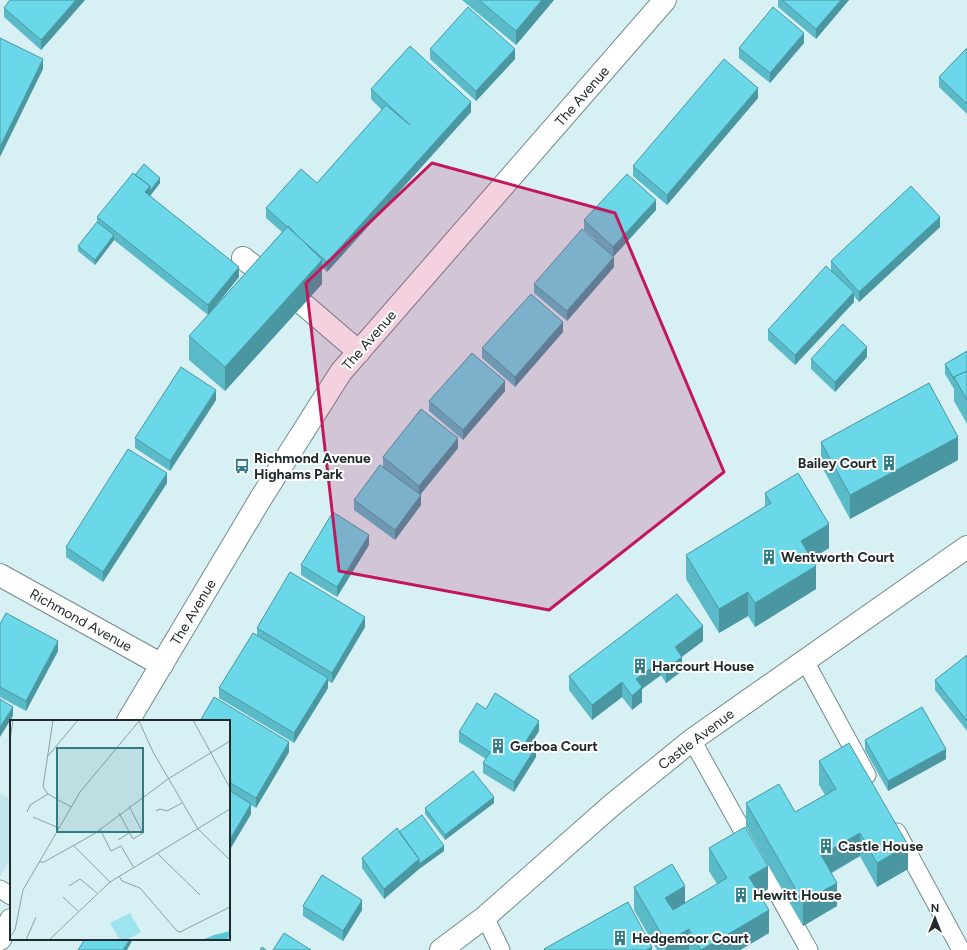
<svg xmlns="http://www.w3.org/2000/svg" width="967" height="950" font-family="Figtree,sans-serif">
	<rect width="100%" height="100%" fill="#d6f0f4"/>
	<!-- built -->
	<path fill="#c3e7ed" d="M0,793L11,799V858L0,877Z"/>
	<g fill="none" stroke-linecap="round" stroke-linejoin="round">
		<defs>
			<path id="service" d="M805,661L867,775
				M692,740L809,950
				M897,832L961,950
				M0,889L11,896
				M485,917L501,950"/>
			<path id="minor" d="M243,258L265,275
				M303,304L359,352
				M0,575L162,665
				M441,950L485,917L612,805L692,740L967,547"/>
			<path id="tertiary" d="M128,721L261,498L341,372L665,0
				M0,939L11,920"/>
		</defs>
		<!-- service casing -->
		<use href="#service" stroke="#718a8e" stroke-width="19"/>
		<!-- minor casing -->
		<use href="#minor" stroke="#718a8e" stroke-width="24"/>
		<!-- tertiary casing -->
		<use href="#tertiary" stroke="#718a8e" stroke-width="24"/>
		<!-- service -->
		<use href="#service" stroke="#fff" stroke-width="17"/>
		<!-- minor -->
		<use href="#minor" stroke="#fff" stroke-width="22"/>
		<!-- tertiary -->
		<use href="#tertiary" stroke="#fff" stroke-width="22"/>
	</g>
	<!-- wall -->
	<path fill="#5bbac8" d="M10,0H85L41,50L4,17V8Z
		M462,0H554L516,45Z
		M778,0H849L816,39L778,7Z
		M804,43L770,83L739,58V48Z
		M967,48V114L939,87V77Z
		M430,49L515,59L476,101L430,59Z
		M371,89L471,112L327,272L322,267V284L225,391L189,360V336L208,315L114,240L95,265L78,251V246L97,222V217L135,175L160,183L150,196L239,277L212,311L282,232L266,218V208L317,183L382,110L371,99Z
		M758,98L667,205L633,176V166Z
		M656,210L614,256V267L567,321L534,293V284L596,240L584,230V220Z
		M940,227L859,302L854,296V302L795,365L768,340V330L831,271V261Z
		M563,332L515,387L482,358V348Z
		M967,351V424L954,401V389L945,374V364Z
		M867,357L835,392L811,369V359Z
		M505,391L463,440L429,411V401Z
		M216,400L170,471L135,448V438Z
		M821,442L958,460L850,519L821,465Z
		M458,448L421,494V505L395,540L354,510V500L383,467V457Z
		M167,483L103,582L66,557V547Z
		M765,493L829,548L812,559L816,589L755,627L748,616L719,633L686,579V555L765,507Z
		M369,545L337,597L301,575V565Z
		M0,624L58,651L26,711L0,697Z
		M365,627L332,683L328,681V688L294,743L219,698V688L257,635V628Z
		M703,641L682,656V671L666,683L661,675L642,689V702L632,710L622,697L592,720L569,690V676Z
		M967,655V731L935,690V680Z
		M486,709L539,731L531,744L536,757L514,792L483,773V763L486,759L459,742V732Z
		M229,721L289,752L256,808L251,805V814L229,851Z
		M865,740L946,759L888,791L865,750Z
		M819,761L908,869L877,887L860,856L832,873L837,906L803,926L746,827V803L795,812L825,795L819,785Z
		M494,803L445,840L425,814V808Z
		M399,832L444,851L419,869L384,899L362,868V858Z
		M709,848L768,889L760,894L769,933L740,950H657L634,910V887L685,903L717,884L709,871Z
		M303,906L362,910L343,941L303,916Z"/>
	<!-- shaded-wall -->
	<path fill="#4a97a2" d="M76,0H85L41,50V40Z
		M542,0H554L516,45V31Z
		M841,0H849L816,39V29Z
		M804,33V43L770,83V73Z
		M515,49V59L476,101V91Z
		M43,59V69L0,157V147Z
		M758,88V98L667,205V195Z
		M471,102V112L327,272V262Z
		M160,178V183L150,196L145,192L150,186Z
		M656,200V210L613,257V247Z
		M940,217V227L859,302V292Z
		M114,235V240L95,265V260Z
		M614,257V267L567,321V311Z
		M322,260V284L225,391V367Z
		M239,267V277L208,315V305Z
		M854,292V302L795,365V355Z
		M563,322V332L515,387V377Z
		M867,347V357L835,392V382Z
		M505,381V391L463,440V430Z
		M216,390V400L170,471V461Z
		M958,437V460L850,519V495Z
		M458,438V448L419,496V486Z
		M167,473V483L103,582V572Z
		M421,495V505L395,540V530Z
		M829,524V548L801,565V541Z
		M369,535V545L337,597V587Z
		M816,566V589L755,627V603Z
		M748,592V616L719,633V609Z
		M365,617V627L332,683V673Z
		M703,626V641L675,662V647Z
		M58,641V651L26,711V701Z
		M682,657V671L666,683V669Z
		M661,661V675L642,689V702L632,710V696L636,679Z
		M328,678V688L294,743V733Z
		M622,682V697L592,720V705Z
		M13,707V716L0,737V727Z
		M539,721V731L526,751V741Z
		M289,742V752L256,808V798Z
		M536,747V757L514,792V782Z
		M946,749V759L888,791V781Z
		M494,797V803L445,840V835Z
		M251,804V814L229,851V841Z
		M860,833V856L821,878V855Z
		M908,845V869L877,887V863Z
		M444,846V851L419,869L384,899V889L419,859Z
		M768,866V889L749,900V877Z
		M837,883V906L803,926V902Z
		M685,886V910L665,921V898Z
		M362,900V910L343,941V931Z
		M769,910V933L740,950H701Z
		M689,929V950H666V942Z
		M130,939H133L127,950H123Z
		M652,947V950H646Z"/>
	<!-- building -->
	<path fill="#6ad8e8" stroke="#4a97a2" d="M10,0H76L41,40L4,8Z
		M479,0H542L516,31Z
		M782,0H841L816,29Z
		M468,7L515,49L476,91L430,49Z
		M773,7L804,33L770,73L739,48Z
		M0,38L43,59L0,147Z
		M410,46L471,102L327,262L266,208L301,169L317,183L386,105L410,125L371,89Z
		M967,48V104L939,77Z
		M724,59L758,88L667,195L633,166Z
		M144,164L160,178L150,191V186L135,175Z
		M133,173L150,186L145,192L239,267L208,305L97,217Z
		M627,174L656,200L613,247L584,220Z
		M911,186L940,217L859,292L831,261Z
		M97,222L114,235L95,260L78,246Z
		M288,226L322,260L225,367L189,336Z
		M582,229L614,257L567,311L534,284Z
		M826,266L854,292L795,355L768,330Z
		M531,294L563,322L515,377L482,348Z
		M843,324L867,347L835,382L811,359Z
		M967,351V371L954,377V379L945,364Z
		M472,353L505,381L463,430L429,401Z
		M181,367L216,390L170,461L135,438Z
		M967,371V400L954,377Z
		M929,383L958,437L850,495L821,442Z
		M421,409L458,438L419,486L383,457Z
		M128,449L167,473L103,572L66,547Z
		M380,465L421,495L395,530L354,500Z
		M798,473L829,524L801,541L816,566L755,603L748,592L719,609L686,555L771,503L765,493Z
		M333,512L369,535L337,587L301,565Z
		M290,572L365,617L332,673L257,628Z
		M677,594L703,626L675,647L682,657L666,669L661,661L636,679L642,687L632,696L622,682L592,705L569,676Z
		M6,613L58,641L26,701L0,687V624Z
		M253,633L328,678L294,733L219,688Z
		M967,655V721L935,680Z
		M495,693L539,721L526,741L536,747L514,782L483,763L490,752L459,732L477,703L486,709Z
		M214,697L289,742L256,798L229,782V721H200Z
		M0,699L13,707L0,727Z
		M922,707L946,749L888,781L865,740Z
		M849,743L908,845L877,863L860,833L821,855L837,883L803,902L746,803L779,784L795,812L836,789L819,761Z
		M473,771L494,797L445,835L425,808Z
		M229,790L251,804L229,841Z
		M422,815L444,846L419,864V859L399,832Z
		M745,827L768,866L749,877L769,910L701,950L689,929L666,942L634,887L672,864L685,886L665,898L673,910L727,878L709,848Z
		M397,828L419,859L384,889L362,858Z
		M322,875L362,900L343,931L303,906Z
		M628,902L652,947L646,950H545L544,949Z
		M284,933L311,950H273Z
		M85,939H130L123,950H78Z
		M262,947L266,950H260Z"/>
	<!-- marked area -->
	<path fill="#c2185b" fill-opacity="0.2" stroke="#c2185b" stroke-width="3" stroke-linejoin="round" d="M432,163L615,213L724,472L549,610L339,571L306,283Z"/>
	<!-- icons -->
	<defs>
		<symbol id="building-bare" viewBox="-9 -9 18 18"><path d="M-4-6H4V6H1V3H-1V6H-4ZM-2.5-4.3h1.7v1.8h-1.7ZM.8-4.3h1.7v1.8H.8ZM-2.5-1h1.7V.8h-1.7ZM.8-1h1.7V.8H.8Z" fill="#337b85" stroke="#fff" stroke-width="2.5" paint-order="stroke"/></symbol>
		<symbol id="bus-bare" viewBox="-9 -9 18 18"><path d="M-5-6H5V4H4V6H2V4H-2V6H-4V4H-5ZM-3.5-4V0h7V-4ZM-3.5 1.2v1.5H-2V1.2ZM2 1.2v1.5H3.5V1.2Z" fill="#337b85" stroke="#fff" stroke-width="2.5" paint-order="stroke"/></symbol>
	</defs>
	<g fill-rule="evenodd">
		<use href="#building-bare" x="878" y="452" width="22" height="22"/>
		<use href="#bus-bare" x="231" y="455" width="22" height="22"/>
		<use href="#building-bare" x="758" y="546" width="22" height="22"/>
		<use href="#building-bare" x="629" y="655" width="22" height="22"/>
		<use href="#building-bare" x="487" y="735" width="22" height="22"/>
		<use href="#building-bare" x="815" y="835" width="22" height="22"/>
		<use href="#building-bare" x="730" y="884" width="22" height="22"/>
		<use href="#building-bare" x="609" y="927" width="22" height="22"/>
	</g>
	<g text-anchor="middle" stroke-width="4" stroke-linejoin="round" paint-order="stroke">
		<!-- street labels -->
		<g font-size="14" fill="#212b2d" stroke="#fff">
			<text transform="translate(582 96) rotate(-49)" y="5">The Avenue</text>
			<text transform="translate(369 340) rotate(-49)" y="5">The Avenue</text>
			<text transform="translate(193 612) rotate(-59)" y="5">The Avenue</text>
			<text transform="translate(81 620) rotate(29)" y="5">Richmond Avenue</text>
			<text transform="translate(696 739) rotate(-37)" y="5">Castle Avenue</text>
		</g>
		<!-- poi labels -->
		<g font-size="14" font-weight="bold" fill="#212b2d" stroke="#fff" text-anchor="start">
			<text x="254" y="463">Richmond Avenue<tspan x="254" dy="16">Highams Park</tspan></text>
			<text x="877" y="468" text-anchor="end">Bailey Court</text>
			<text x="781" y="562">Wentworth Court</text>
			<text x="652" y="671">Harcourt House</text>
			<text x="510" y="751">Gerboa Court</text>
			<text x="838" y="851">Castle House</text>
			<text x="753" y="900">Hewitt House</text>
			<text x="632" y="943">Hedgemoor Court</text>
		</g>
	</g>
	<!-- overview -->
	<g transform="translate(10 720)">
		<rect width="220" height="220" fill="#d6f0f4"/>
		<path d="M120,193L131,212L117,220H110L100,203Z" fill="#9ee4ef"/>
		<path d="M220,211L218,220H192L204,215Z" fill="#59c7d7"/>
		<path fill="none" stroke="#8ea1a4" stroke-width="1" d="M43,0L33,67L38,74L61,87M183,0L220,68M129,1L143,32L188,109L220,140M0,20L3,0M38,36L68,0M146,91L150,89L157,91L172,83M17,92L20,85L38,74M109,93L123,119L133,113L119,86M23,97L49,108M90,109L101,131L111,126L124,148M108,120L119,113M64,126L100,162M147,133L190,175M29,142H34L84,114L158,59L220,21M109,156L112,161L130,168L167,211L170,212L220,187M59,166L70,159L87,173M53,177L68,191M0,217L5,210L13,170L70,72L130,0M16,220L26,197M39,220L100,162L220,89"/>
		<path fill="#337b85" fill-opacity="0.15" stroke="#337b85" stroke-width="2" d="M47,28H133V112H47Z"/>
		<rect width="220" height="220" fill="none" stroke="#212b2d" stroke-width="2"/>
	</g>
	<!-- north arrow -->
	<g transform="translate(935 918)" stroke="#ffffff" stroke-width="3" paint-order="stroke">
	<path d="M0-3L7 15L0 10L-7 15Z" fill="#212b2d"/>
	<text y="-6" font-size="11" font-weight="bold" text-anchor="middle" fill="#212b2d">N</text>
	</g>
</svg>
